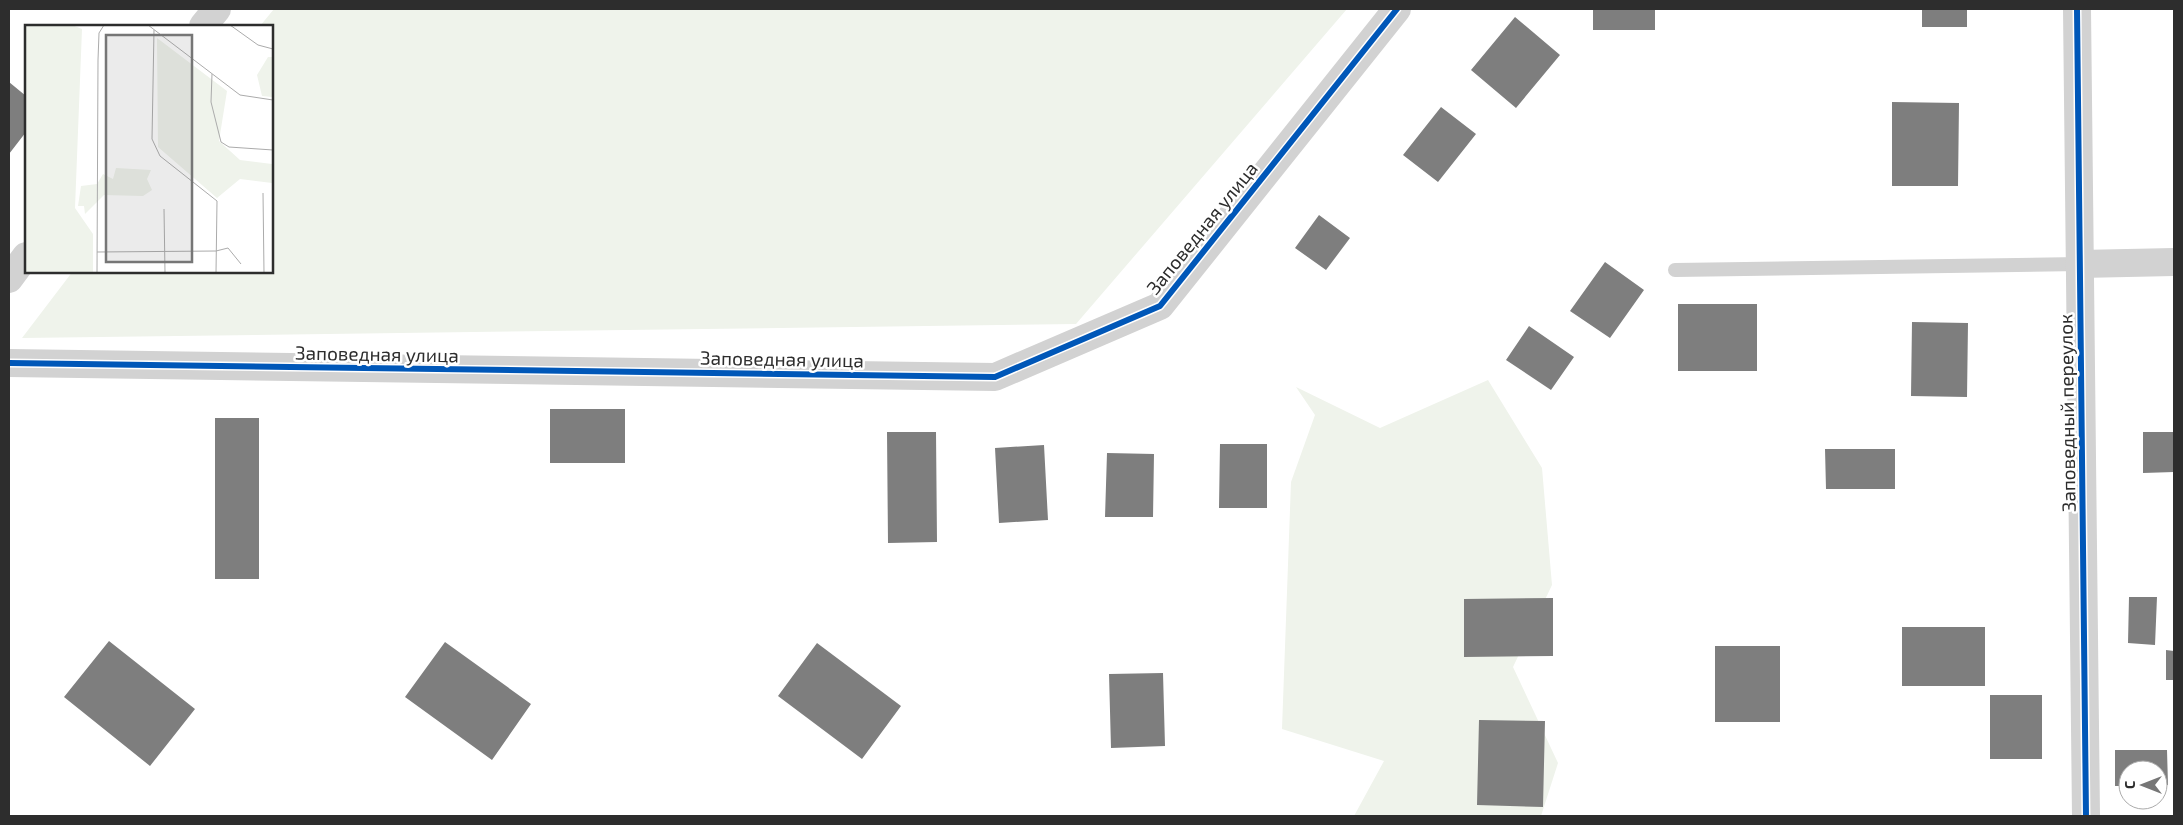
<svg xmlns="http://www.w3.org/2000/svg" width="2183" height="825" font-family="'Exo 2',sans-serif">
	<rect width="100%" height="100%" fill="#fff"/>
	<!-- green -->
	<path fill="#eff3eb" d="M274,9H1347L1076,324L22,338L73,271H271V26H260Z
		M1488,380L1542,468L1552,585L1513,667L1558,763L1541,816H1354L1384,761L1282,729L1291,482L1315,415L1296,387L1380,428Z"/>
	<!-- building -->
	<path fill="#7e7e7e" d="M1593,9H1655V30H1593Z
		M1922,9H1967V27H1922Z
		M1515,17L1560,55L1516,108L1471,70Z
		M9,82L26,96V132L9,154Z
		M1892,102L1959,103L1958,186H1892Z
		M1441,107L1476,134L1438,182L1403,155Z
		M1319,215L1350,238L1326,270L1295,248Z
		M1605,262L1644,290L1610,338L1570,311Z
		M1678,304H1757V371H1678Z
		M1912,322L1968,323L1967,397L1911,396Z
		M1529,326L1574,357L1551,390L1506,360Z
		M550,409H625V463H550Z
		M215,418H259V579H215Z
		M887,432H936L937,542L888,543Z
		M2143,432H2174V472L2143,473Z
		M1220,444H1267V508H1219Z
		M1044,445L1048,520L999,523L995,448Z
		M1825,449H1895V489H1826Z
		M1107,453L1154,454L1153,517H1105Z
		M2129,597H2157L2155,645L2128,643Z
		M1553,598V656L1464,657V599Z
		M1902,627H1985V686H1902Z
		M109,641L195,709L150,766L64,697Z
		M445,642L531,704L492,760L405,697Z
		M817,643L901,706L862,759L778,696Z
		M1715,646H1780V722H1715Z
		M2166,650L2174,651V680H2166Z
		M1163,673L1165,746L1111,748L1109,674Z
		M1990,695H2042V759H1990Z
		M1479,720L1545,721L1543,807L1477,805Z
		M2115,750H2167L2168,785L2158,786V770H2128V786H2115Z"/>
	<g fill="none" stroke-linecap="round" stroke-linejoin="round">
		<!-- service -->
		<path stroke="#d2d2d2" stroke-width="14" d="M1675,270L2080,264"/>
		<!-- minor -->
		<path stroke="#d2d2d2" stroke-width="28" d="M2077,9L2086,816
			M203,26L217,9
			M2080,264L2174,262
			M9,279L26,256
			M9,363L995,377L1160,306L1397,9"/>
		<defs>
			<path id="cycleway" d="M2077,9L2086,816
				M9,363L995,377L1160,306L1397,9"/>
		</defs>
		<!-- cycleway casing -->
		<use href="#cycleway" stroke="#fff" stroke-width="9"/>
		<!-- cycleway -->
		<use href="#cycleway" stroke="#0057b8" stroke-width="6"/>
	</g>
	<g text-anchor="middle" stroke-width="5" stroke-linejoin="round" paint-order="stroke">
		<!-- street labels -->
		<g font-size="19" fill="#2d2d2d" stroke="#fff">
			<text transform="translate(1202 228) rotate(-51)" y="7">Заповедная улица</text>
			<text transform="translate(377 354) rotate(1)" y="7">Заповедная улица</text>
			<text transform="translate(782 359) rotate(1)" y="7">Заповедная улица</text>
			<text transform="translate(2067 413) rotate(-91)" y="7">Заповедный переулок</text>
		</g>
	</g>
	<!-- overview -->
	<g transform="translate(25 25)">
		<rect width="248" height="248" fill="#fff"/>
		<path d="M0,0H47L57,4L50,183L68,209V247H0ZM132,13L202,66L194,116L215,135L247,139V158L215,154L192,173L133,122ZM243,32H247V72L237,71L232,50ZM91,143L126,145L122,154L127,165L118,171L79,170L60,189L59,181H53L56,161L72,159L78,149L88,154Z" fill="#eff3eb"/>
		<path fill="none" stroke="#ababab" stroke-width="1" d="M123,0L215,70L248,75M205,0L233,20L248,24M129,5L127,114L135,131L192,176L191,248M187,49L186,77L196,117L204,122L248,125M238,168L239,248M139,184L140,248M72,227L191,226L203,223L216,239M72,248L73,35L74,8L79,0"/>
		<path fill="#767676" fill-opacity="0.15" stroke="#767676" stroke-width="2.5" d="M81,10H167V237H81Z"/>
		<rect width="248" height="248" fill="none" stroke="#2d2d2d" stroke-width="2.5"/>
	</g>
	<!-- border -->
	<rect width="2183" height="825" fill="none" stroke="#2d2d2d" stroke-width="20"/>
	<!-- north arrow -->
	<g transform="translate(2143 785) rotate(270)"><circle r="24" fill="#ffffff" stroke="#ababab"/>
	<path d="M0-4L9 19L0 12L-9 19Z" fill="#767676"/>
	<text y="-8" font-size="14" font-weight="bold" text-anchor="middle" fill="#2d2d2d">С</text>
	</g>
</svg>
